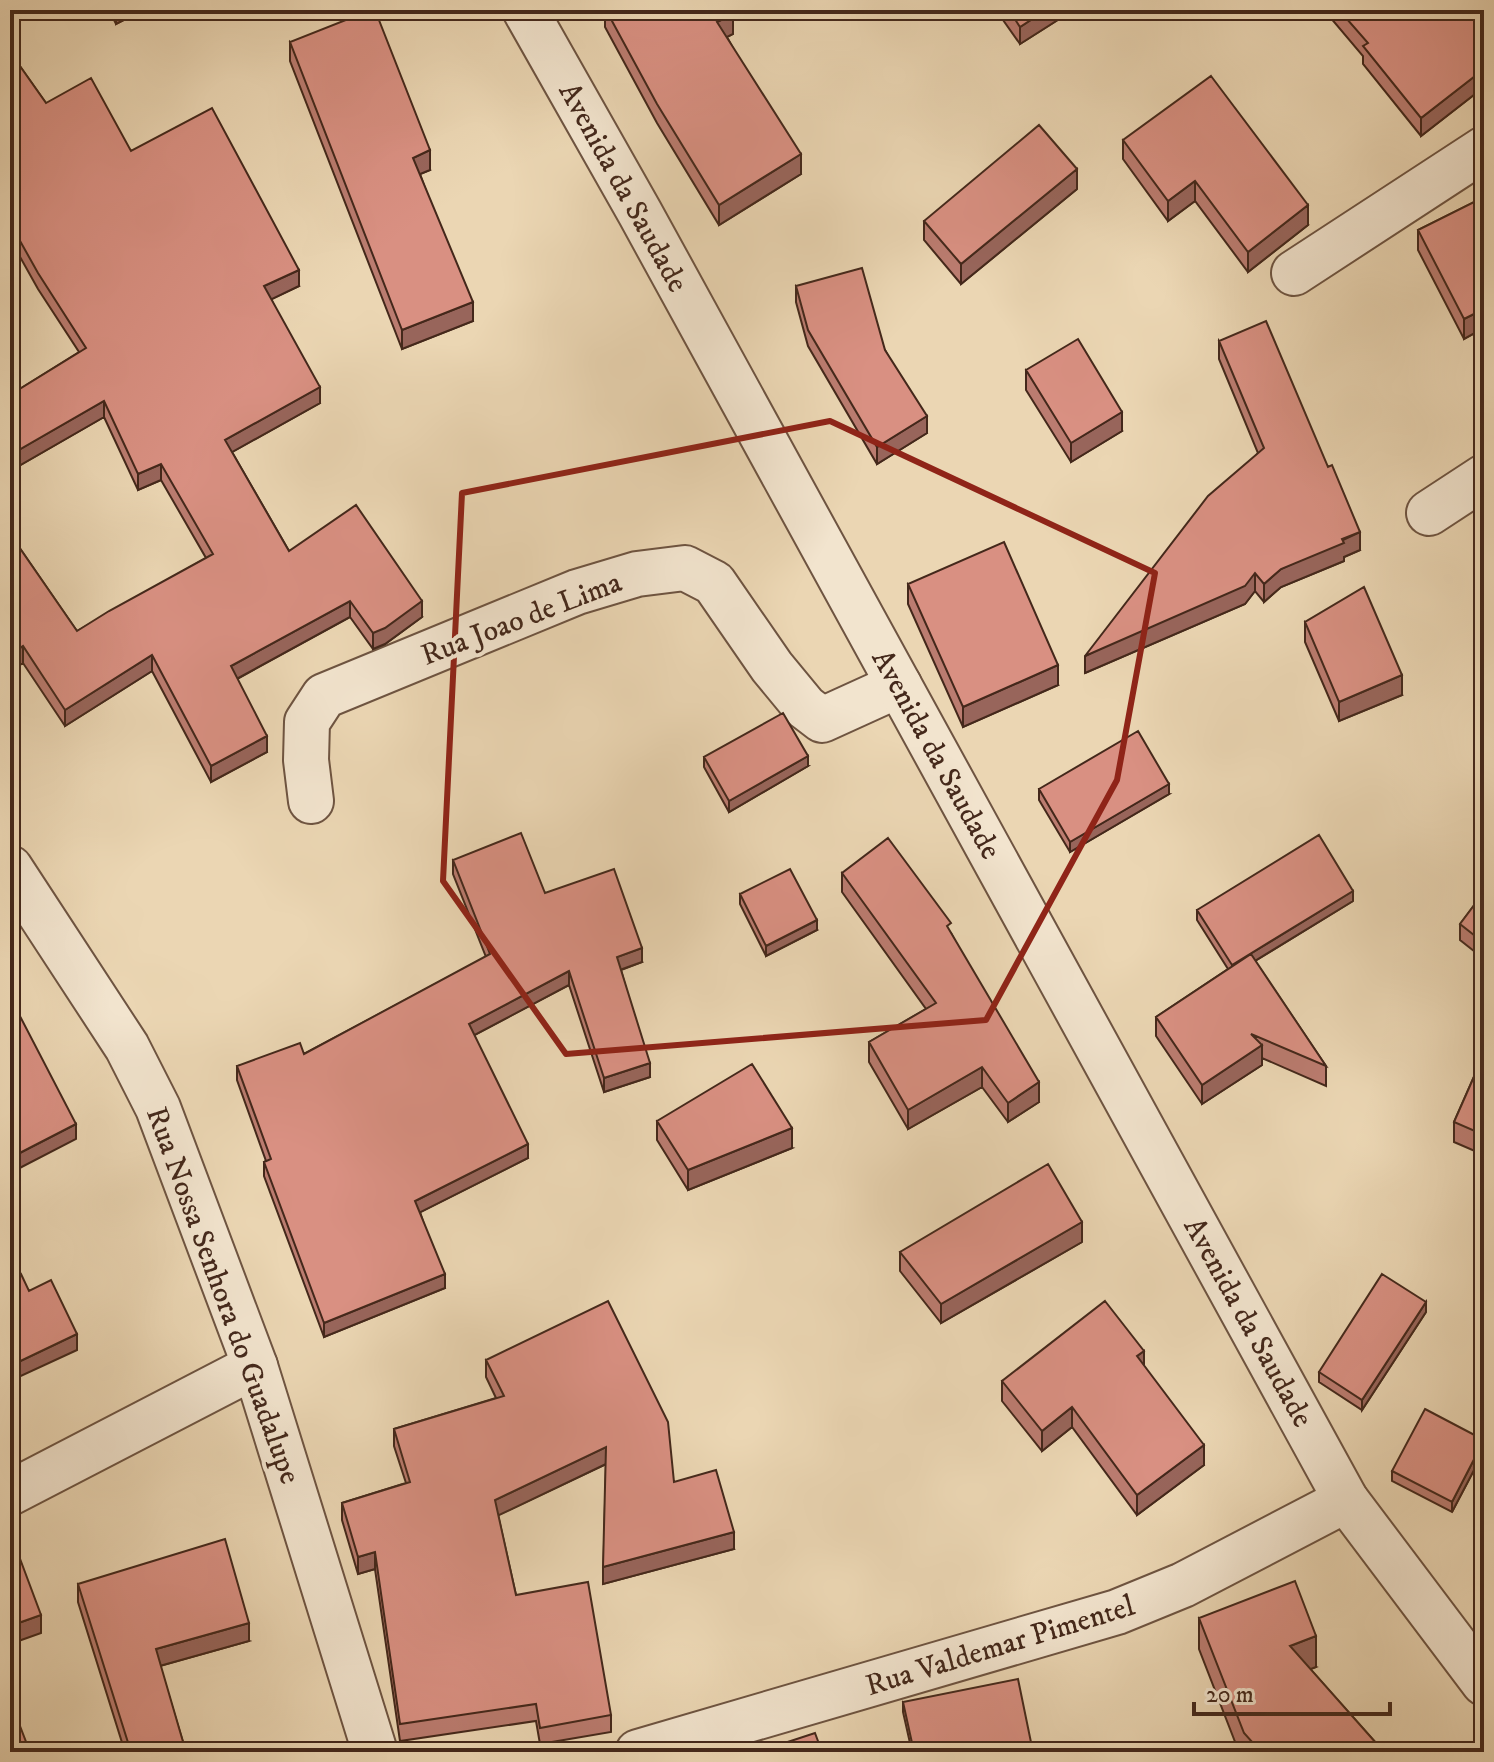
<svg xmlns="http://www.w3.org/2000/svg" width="1494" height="1762" font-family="'IM FELL DW Pica',serif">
	<rect width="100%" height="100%" fill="#ebd6b3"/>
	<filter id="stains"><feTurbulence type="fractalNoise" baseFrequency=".0025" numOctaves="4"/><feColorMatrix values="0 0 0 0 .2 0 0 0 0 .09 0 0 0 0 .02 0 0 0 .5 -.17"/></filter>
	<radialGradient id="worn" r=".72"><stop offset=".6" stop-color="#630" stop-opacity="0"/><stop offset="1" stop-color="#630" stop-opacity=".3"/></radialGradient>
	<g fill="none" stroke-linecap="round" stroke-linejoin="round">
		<defs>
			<path id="minor" d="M1294,273L1484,149
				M1429,513L1484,477
				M311,801L306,760L307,722L324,696L577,592L637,574L685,568L714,583L772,667L805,707L822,720L899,685
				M10,868L127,1047L158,1108L255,1366
				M638,1752L1117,1612L1183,1585L1346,1500"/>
			<path id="tertiary" d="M525,10L640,213L1346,1500L1484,1683
				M10,1493L255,1366L375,1752"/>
		</defs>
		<!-- minor casing -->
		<use href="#minor" stroke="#6e5441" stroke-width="48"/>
		<!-- tertiary casing -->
		<use href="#tertiary" stroke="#6e5441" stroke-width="48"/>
		<!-- minor -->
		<use href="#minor" stroke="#f2e4ce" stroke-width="44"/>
		<!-- tertiary -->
		<use href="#tertiary" stroke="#f2e4ce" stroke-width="44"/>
	</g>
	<!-- wall -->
	<path fill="#bb7c70" stroke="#44281b" stroke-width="2" d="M109,10H143L116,24Z
		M605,10H731L733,34L727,37L801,174L719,225L657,123L605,27Z
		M996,10H1071L1064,16L1020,44Z
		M1324,10H1484V87L1421,136L1363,64V56Z
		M290,42L430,170L420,174L473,321L402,349L290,61Z
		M10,52L46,103L131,151L299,286L271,299L320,403L232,452L289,551L422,617L385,644L373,649L350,617L237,679L267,752L211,782L152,671L65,726L23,663L10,671V534L77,631L206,558L161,480L138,490L104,417L10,471V395L79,352L38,289L10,239Z
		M1123,140L1308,225L1248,272L1195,201L1168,221L1123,159Z
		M1077,189L961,284L924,240V221Z
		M1484,197V328L1464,339L1418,250V230Z
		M796,286L885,350L927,433L877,464L808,346L796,302Z
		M1219,341L1360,550L1344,557V561L1281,587L1264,602L1255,591L1245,604L1085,673L1258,453L1219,359Z
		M1026,370L1122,431L1071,462L1026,390Z
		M908,584L1058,685L963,727L908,604Z
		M1305,622L1402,695L1339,721L1305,642Z
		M704,757L808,766L729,812L704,767Z
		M1039,789L1169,794L1070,852L1039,800Z
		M453,860L545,893L642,962L621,970L650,1077L604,1092L569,985L474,1035L528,1158L420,1212L445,1288L324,1337L264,1176V1162L266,1161L237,1080V1066L304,1054L486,957L453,874Z
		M842,873L951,933L1039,1102L1008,1122L982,1087L908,1129L869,1062V1042L926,1009L842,892Z
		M1484,892V959L1460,940V924Z
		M740,894L817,930L766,956L740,904Z
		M1353,901L1255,961L1326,1066V1086L1262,1058V1065L1202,1104L1156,1036V1017L1228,969L1197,920V910Z
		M1484,1054V1155L1454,1142V1122Z
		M657,1121L792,1148L688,1190L657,1140Z
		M1082,1242L941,1323L900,1271V1252Z
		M1426,1312L1362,1410L1319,1382V1372Z
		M486,1360L674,1482L734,1549L603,1584L606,1464L498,1515L516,1595L611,1715V1732L540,1744L536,1721L400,1741L375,1569L358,1574L342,1520V1503L406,1483L394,1446V1429L496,1398L486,1377Z
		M1144,1366L1204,1465L1137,1515L1072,1427L1042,1451L1002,1401V1381Z
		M1484,1440V1451L1452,1512L1392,1481V1471Z
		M78,1584L249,1641L160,1666L186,1752H125L78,1602Z
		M1199,1618L1316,1667L1310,1669L1384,1752H1391H1239L1199,1649Z
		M903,1702L1033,1752H912L903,1712Z"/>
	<!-- shaded-wall -->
	<path fill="#98655b" stroke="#44281b" stroke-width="2" d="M10,10H30L10,22Z
		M116,10H143L116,24Z
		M1046,10H1071L1064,16L1020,44V27Z
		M733,14V34L717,42V22Z
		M1484,69V87L1421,136V118Z
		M430,150V170L413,177V158Z
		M801,154V174L719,225V205Z
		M1077,169V189L961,284V264Z
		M1195,181V201L1168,221V201Z
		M1308,205V225L1248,272V252Z
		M299,270V286L264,303V286Z
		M473,302V321L402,349V330Z
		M1484,309V328L1464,339V319Z
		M320,387V403L225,456V440Z
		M104,401V417L10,471V455Z
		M1122,412V431L1071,462V443Z
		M927,416V433L877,464V447Z
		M161,464V480L138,490V474Z
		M1360,532V550L1344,557V561L1281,587L1264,602V584L1281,569Z
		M1255,573V591L1245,604L1085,673V656Z
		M350,601V617L231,682V666Z
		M422,601V617L385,644L373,649V633Z
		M23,646V663L10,671V655Z
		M152,655V671L65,726V710Z
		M1058,665V685L963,727V707Z
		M1402,675V695L1339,721V702Z
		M267,736V752L211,782V766Z
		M808,756V766L729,812V801Z
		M1169,784V794L1070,852V842Z
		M1353,891V901L1232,975V965Z
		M817,920V930L766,956V946Z
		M642,948V962L617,971V957Z
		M569,971V985L469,1038V1024Z
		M1262,1045V1065L1202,1104V1085Z
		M650,1063V1077L604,1092V1078Z
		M982,1067V1087L908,1129V1110Z
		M1039,1082V1102L1008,1122V1103Z
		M76,1124V1139L10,1173V1158Z
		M792,1128V1148L688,1190V1170Z
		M528,1144V1158L415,1215V1201Z
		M1082,1222V1242L941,1323V1304Z
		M445,1274V1288L324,1337V1323Z
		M1426,1302V1312L1362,1410V1400Z
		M77,1334V1350L10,1381V1366Z
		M1144,1351V1370L1137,1356Z
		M1072,1407V1427L1042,1451V1431Z
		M1484,1440V1451L1452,1512V1502Z
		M1204,1445V1465L1137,1515V1495Z
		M606,1447V1464L495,1517V1500Z
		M734,1532V1549L603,1584V1567Z
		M375,1552V1569L358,1574V1557Z
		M41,1615V1633L10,1644V1626Z
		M249,1623V1641L156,1667V1649Z
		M1316,1636V1667L1290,1677V1646Z
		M28,1747V1752H15Z"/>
	<!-- building -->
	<path fill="#d99082" stroke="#44281b" stroke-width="2" d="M371,10H375L430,150L413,158L473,302L402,330L290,42Z
		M606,10H731L733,14L717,22L801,154L719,205L657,104Z
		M1009,10H1046L1020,27Z
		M1339,10H1484V69L1421,118L1363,46L1368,43Z
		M10,52L46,103L91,78L131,151L212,108L299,270L264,286L320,387L225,440L289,551L356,505L422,601L385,628L373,633L350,601L231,666L267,736L211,766L152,655L65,710L23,646L10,655V534L77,631L109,611L213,554L161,464L138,474L104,401L10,455V395L86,348L38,273L10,223Z
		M1211,76L1308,205L1248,252L1195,181L1168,201L1123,140Z
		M1039,125L1077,169L961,264L924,221Z
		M1484,197V309L1464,319L1418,230Z
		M862,268L885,350L927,416L877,447L808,330L796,286Z
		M1266,321L1328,467L1332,465L1360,532L1342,539L1344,543L1281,569L1264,584L1255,573L1245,586L1085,656L1208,496L1264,448L1219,341Z
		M1078,339L1122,412L1071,443L1026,370Z
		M1004,542L1058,665L963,707L908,584Z
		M1364,587L1402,675L1339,702L1305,622Z
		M783,713L808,756L729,801L704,757Z
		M1138,731L1169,784L1070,842L1039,789Z
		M521,833L545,893L614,869L642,948L617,957L650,1063L604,1078L569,971L469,1024L528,1144L415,1201L445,1274L324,1323L264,1162L271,1159L237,1066L300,1043L304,1054L490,954L453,860Z
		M1319,835L1353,891L1232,965L1197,910Z
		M888,838L951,923L947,926L1039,1082L1008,1103L982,1067L908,1110L869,1042L936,1003L842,873Z
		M790,869L817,920L766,946L740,894Z
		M1484,892V943L1460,924Z
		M1251,954L1326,1066L1251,1034L1262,1045L1202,1085L1156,1017Z
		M10,997L76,1124L10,1158Z
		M1484,1054V1135L1454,1122Z
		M752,1064L792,1128L688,1170L657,1121Z
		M1048,1164L1082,1222L941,1304L900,1252Z
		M21,1274L29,1291L51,1280L77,1334L10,1366V1280Z
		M1382,1274L1426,1302L1362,1400L1319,1372Z
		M608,1301L668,1422L674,1482L716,1470L734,1532L603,1567L606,1447L495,1500L516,1595L588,1582L611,1715L540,1728L536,1704L400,1724L375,1552L358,1557L342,1503L410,1482L394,1429L504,1396L486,1360Z
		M1105,1301L1144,1351L1137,1356L1204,1445L1137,1495L1072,1407L1042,1431L1002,1381Z
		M1425,1409L1484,1440L1452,1502L1392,1471Z
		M10,1532L41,1615L10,1626Z
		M225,1539L249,1623L156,1649L186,1752H131L78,1584Z
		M1295,1581L1316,1636L1290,1646L1384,1752L1388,1748L1391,1752H1261L1244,1733L1199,1618Z
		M1018,1679L1033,1752H914L903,1702Z
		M10,1700L28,1747L15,1752H10Z
		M815,1733L822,1752H757Z
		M696,1743L699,1752H664Z"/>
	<!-- marked area -->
	<path fill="none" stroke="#8f2418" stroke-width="6" stroke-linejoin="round" d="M830,421L1155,573L1117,780L986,1020L566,1054L443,881L462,493Z"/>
	<g text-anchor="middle" stroke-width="8" stroke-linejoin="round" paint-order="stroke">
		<!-- street labels -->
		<g font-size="30" fill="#44281b" stroke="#f2e4ce">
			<text transform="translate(624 187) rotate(61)" y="10">Avenida da Saudade</text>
			<text transform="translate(521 618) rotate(-21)" y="10">Rua Joao de Lima</text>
			<text transform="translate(937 754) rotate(61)" y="10">Avenida da Saudade</text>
			<text transform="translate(224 1295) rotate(70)" y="10">Rua Nossa Senhora do Guadalupe</text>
			<text transform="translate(1249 1322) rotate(61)" y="10">Avenida da Saudade</text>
			<text transform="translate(1000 1645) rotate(-17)" y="10">Rua Valdemar Pimentel</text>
		</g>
	</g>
	<!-- margin -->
	<rect width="1494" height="1762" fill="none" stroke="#ebd6b3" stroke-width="40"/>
	<rect x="12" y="12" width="1470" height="1738" fill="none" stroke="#44281b" stroke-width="4"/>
	<rect x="20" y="20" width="1454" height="1722" fill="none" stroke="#44281b" stroke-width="2"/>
	<!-- scale -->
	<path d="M1194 1702v12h196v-12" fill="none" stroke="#44281b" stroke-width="4"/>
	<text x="1206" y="1702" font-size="24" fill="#44281b" stroke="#f2e4ce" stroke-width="6" paint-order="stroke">20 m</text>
	<rect width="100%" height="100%" filter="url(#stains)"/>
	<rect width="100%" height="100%" fill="url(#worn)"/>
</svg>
